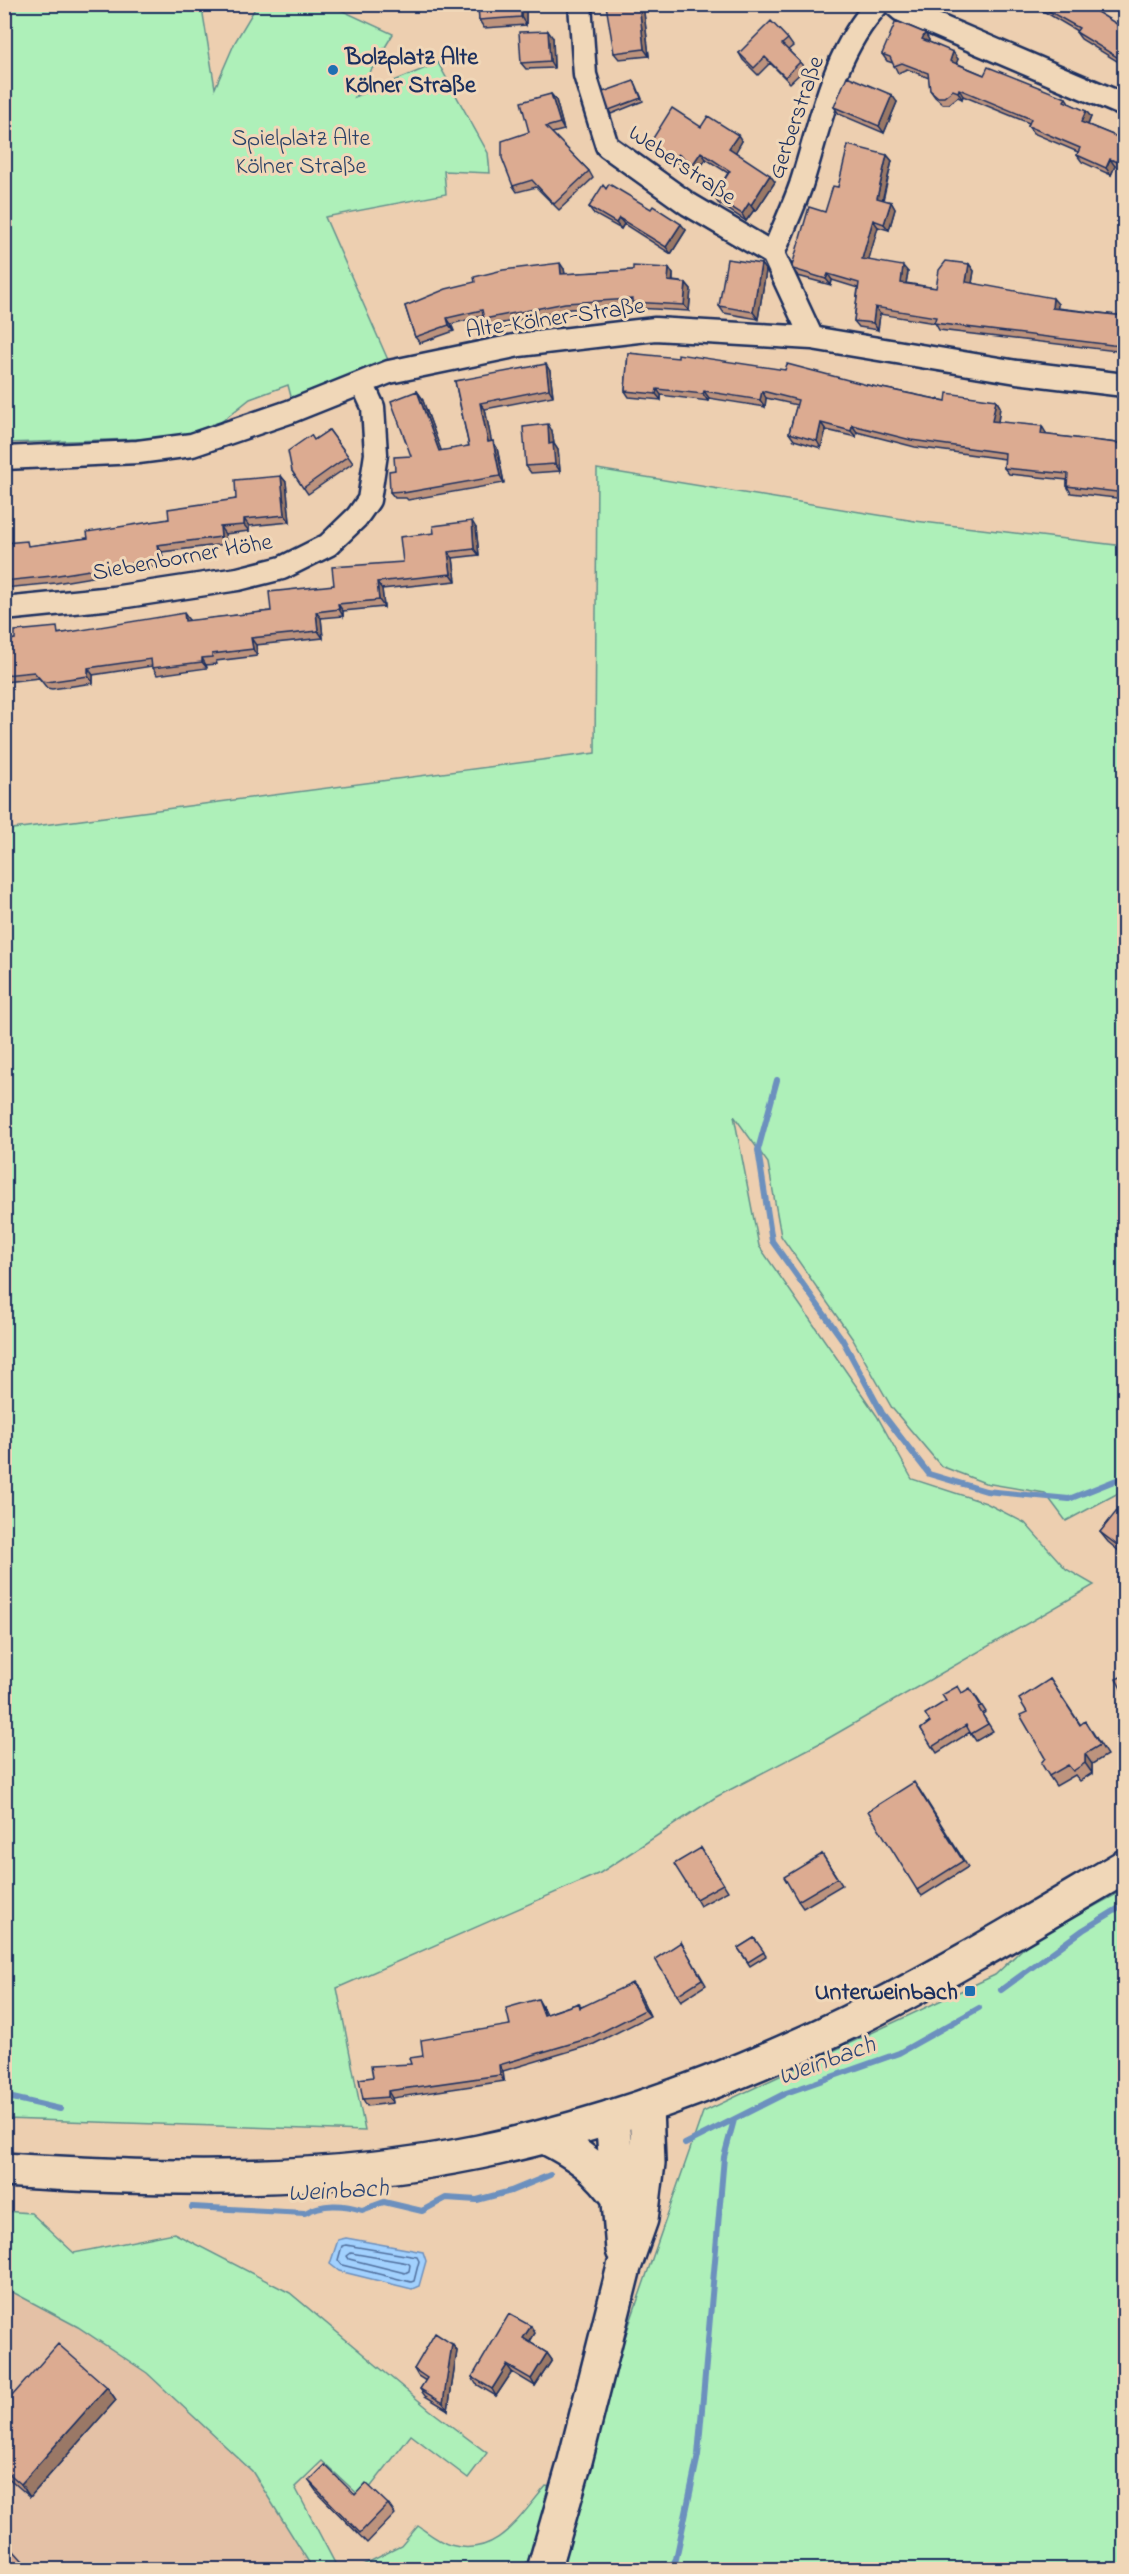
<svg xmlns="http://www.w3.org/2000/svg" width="1129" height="2574" font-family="'Indie Flower',sans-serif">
	<rect width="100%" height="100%" fill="#edcfb0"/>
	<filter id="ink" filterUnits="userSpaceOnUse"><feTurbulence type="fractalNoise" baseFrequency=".0167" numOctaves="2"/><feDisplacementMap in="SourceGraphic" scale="12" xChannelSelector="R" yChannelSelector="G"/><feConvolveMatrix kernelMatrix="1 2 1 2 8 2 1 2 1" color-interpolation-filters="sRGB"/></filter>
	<g filter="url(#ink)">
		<!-- built -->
		<path fill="#e4c1a6" d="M4,2288L78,2327L147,2373L252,2471L313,2569H5Z"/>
		<!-- green -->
		<path fill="#aef0b9" stroke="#64908c" stroke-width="1.5" d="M4,5H207L203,14L215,88L235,42L257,5H330L393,34L355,97L438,63L488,153L490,173L444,171L446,194L325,217L392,369L294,408L288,385L250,399L202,437L5,443Z
			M597,469L915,521L1124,546V1490L1066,1521L1045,1493L985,1483L941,1466L892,1408L852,1338L781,1236L768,1163L734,1116L759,1246L877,1416L912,1479L986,1503L1025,1523L1066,1569L1094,1585L822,1742L716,1797L600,1873L337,1988L365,2131L5,2119V830L595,753Z
			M1124,1890V2569L555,2570L619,2354L703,2112L995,1975L1032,1940Z
			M4,2211L31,2213L74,2253L174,2233L290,2293L430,2410L487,2453L468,2478L411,2435L362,2498L322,2461L295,2487L338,2569H313L252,2471L147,2373L78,2327L5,2288Z
			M546,2486L553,2488L525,2569L353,2570L401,2546L418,2526C427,2532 439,2542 450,2545C497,2558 519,2517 546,2486Z"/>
		<!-- water -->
		<path fill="#a2d1fe" stroke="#6c90be" stroke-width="1.5" d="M346,2238L423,2252L426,2261L419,2286L412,2289L339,2271L330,2264L338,2240Z"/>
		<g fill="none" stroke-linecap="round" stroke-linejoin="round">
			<!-- shore -->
			<path stroke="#51709e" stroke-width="1.5" d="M346,2245L417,2257L419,2261L414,2281L411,2282L342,2265L338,2260L342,2246Z
				M351,2253L408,2263L410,2265L409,2271L405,2273L349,2259L347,2256Z"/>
			<!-- stream -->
			<path stroke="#6c90be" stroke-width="6" d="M777,1080L758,1150L772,1241L842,1339L882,1413L929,1474L986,1491L1069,1499L1124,1477
				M1001,1990L1083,1930L1124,1905
				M4,2096L60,2109
				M685,2144L786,2093L899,2053L979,2008
				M192,2207L305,2213C322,2203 344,2204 362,2210L384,2202L422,2211L446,2198L477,2200L511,2191L550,2175
				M670,2570L676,2559L698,2455L724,2157L734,2120"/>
			<defs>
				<path id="street" d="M580,4L585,75L607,146L688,204L773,254L812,338
					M894,4L901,10L1124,105
					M773,254C782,231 793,208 801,185C821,123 832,54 878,4
					M4,458L138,452L192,445L289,412L389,372L519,345L655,329L812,338L1017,372L1124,385
					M4,609L113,598L238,579L282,568L328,545L357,517L369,500L376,454L373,407L362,383"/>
				<path id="secondary" d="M612,2117L623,2250
					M545,2137C579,2154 598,2168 620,2199
					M544,2570L574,2465L624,2267L641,2219L648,2163L646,2106"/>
				<path id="primary" d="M4,2170C162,2180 324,2184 479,2152C607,2125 732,2079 849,2022C944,1975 1034,1920 1124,1867"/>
			</defs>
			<!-- street casing -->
			<use href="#street" stroke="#1b2f5e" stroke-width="27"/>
			<!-- secondary casing -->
			<use href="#secondary" stroke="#1b2f5e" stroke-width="38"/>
			<!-- primary casing -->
			<use href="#primary" stroke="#1b2f5e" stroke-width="38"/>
			<!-- street -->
			<use href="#street" stroke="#f0d7b8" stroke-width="22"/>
			<!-- secondary -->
			<use href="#secondary" stroke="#f0d7b8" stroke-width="33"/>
			<!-- primary -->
			<use href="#primary" stroke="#f0d7b8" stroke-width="33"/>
		</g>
		<!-- wall -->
		<path fill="#bd937d" stroke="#1b2f5e" stroke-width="1.5" d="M478,4H526V25L484,28L479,20Z
			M643,4L649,56L619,59L614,53Z
			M1038,5L1125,29V66L1081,39L1076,32L1077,31L1043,11Z
			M925,33L929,40L928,42L958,59L956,63L984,75L1066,98L1070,104L1086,111L1091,117L1088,125L1125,140V170L1115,166L1111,175L1082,162L1077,155L1078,152L1033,133L1028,126L1029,123L963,96L962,99L958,97L949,104H943L935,97L930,90L929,78L907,69L898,73L893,63L887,61L882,54Z
			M553,38L554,68L526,69L521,63Z
			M788,39L793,46L788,50L800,62L805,69L790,83L770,63L758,75L743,60L739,53Z
			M634,81L636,84L643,101L611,114L609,110Z
			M551,94L556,100L564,130L552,133L589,171L593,178L559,210L536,187L517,192L513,186L529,132Z
			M897,102L884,133L839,114L834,107Z
			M701,127L742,141L735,152L775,182L756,211L754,210L746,221L718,203L714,196L728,173L706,159L698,171L682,161L679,166L654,150L650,143Z
			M887,155L892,161L883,200L891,202L895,209L889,230L878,227L868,260L908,272L906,283L936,288L969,264L974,271L972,283L1058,304L1057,308L1125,316V352L939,330L935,323L880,314L878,330L859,327L854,321L858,288L832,280L831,285L798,276L793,269L825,212L838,187Z
			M606,189L686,230L671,254L624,224L621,229L594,214L589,207Z
			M669,268L673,274V281L686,283L691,289L689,311L636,308L634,305L570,309L489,326L484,319L483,316L451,324L454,331L420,343L415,337L405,306L564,269L565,274Z
			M766,271L758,319L724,313L719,306Z
			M628,353L867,385L946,401L996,400L1000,407L998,422L1046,433V435L1125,444V499L1071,493L1067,486V480L1009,474L1004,468L1005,459L915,447L857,432L856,437L826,430L821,448L794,440L789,433L797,405L766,398L765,407L709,398L708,401L661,395V400L629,397L625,391Z
			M550,371L553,396L485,409L491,441L497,448L504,483L408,500L406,498H395L390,492L395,470L411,456L417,391L422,398L441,451L469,446L455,381Z
			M329,430L353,463L308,494L292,471L314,440Z
			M552,431L554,444L558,450L560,471L531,473L526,466Z
			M281,476L286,482L290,522L249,526V531L225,534L226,544L162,552L164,565L56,583L4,588V543L31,546L88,538L169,519L236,499Z
			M476,528L479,555L453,558L456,581L382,589L384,607L343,611V616L321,618L323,638L256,645L257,656L216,661L217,664L206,665L207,668L157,675L152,666L93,675V683L52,689L47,688L39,678L5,682L6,686H4V641L62,633L189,620V621L271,611L334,585L403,562Z
			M1125,1503V1556L1108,1542L1100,1532Z
			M1050,1679L1080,1724L1092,1731L1107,1755L1092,1764V1773L1080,1781L1075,1775L1056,1786L1049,1776L1045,1758L1027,1712Z
			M963,1693L975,1695L986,1712L982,1714L993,1731L976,1741L970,1732L937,1753L921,1729L930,1722Z
			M919,1789L968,1867L922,1896L917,1890Z
			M701,1848L728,1891L700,1906L696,1899Z
			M822,1854L842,1885L803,1908L798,1901Z
			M754,1938L766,1956L750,1966L738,1948Z
			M681,1942L706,1985L681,2001L677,1995Z
			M637,1989L650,2016L594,2044L503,2071L504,2081L392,2098L393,2103L367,2106L363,2099L373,2077L411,2064L423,2056L510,2025L542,2006L546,2014L579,2003L581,2007Z
			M535,2333L529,2342L547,2353L552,2360L535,2386L512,2372L496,2396L476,2384L472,2377Z
			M452,2344L457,2351L448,2410L425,2396L420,2389L426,2381L418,2376L414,2369Z
			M107,2387L116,2400L30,2497L4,2474V2405Z
			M309,2481L388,2504L395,2514L367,2543L316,2491Z"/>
		<!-- shaded-wall -->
		<path fill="#9a7866" stroke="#1b2f5e" stroke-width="1.5" d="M521,4H526V25L521,17Z
			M639,4H643L649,56L644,49Z
			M548,31L553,38L554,68L550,61Z
			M925,33L929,40L927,46L922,39Z
			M953,52L958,59L955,67L950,61Z
			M959,89L963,96L962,99L958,92Z
			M551,94L556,100L564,130L560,123Z
			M892,95L897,102L884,133L879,126Z
			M1086,111L1091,117L1086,129L1081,122Z
			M738,135L742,141L734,155L729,148Z
			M701,152L706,159L698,171L693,164Z
			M678,154L682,161L679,166L674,159Z
			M887,155L892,161L881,205L877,198Z
			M1110,159L1115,166L1111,175L1106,168Z
			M770,175L775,182L756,211L751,205Z
			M891,202L895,209L889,230L884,224Z
			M749,203L754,210L746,221L742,214Z
			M619,218L624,224L621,229L616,223Z
			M873,220L878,227L867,266L862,259Z
			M681,224L686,230L671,254L666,247Z
			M560,263L564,269L566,281L561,274Z
			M761,264L766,271L758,319L753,312Z
			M969,264L974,271L971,289L966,282Z
			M903,266L908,272L905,289L901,283Z
			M669,268L673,274L672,287L668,281Z
			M828,274L832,280L831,285L826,279Z
			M686,283L691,289L689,311L684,305Z
			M1053,298L1058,304L1057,315L1052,308Z
			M875,307L880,314L878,330L873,323Z
			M447,318L451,324L454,331L449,325Z
			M546,364L550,371L553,396L549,389Z
			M657,389L661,395V400L656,394Z
			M417,391L422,398L444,458L439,451Z
			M704,391L709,398L708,401L703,394Z
			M762,391L766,398L765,407L760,400Z
			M996,400L1000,407L997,428L992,421Z
			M480,403L485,409L493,449L488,442Z
			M821,423L826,430L821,448L817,441Z
			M548,424L552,431L554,444L558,450L560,471L555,464L549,444Z
			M852,425L857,432L856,437L851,431Z
			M1042,426L1046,433V441L1041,434Z
			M493,441L497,448L504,483L500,476Z
			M281,476L286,482L290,522L285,515Z
			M244,519L249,526V531L244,525Z
			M472,521L476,528L479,555L474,549Z
			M220,527L225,534L226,544L221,537Z
			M157,545L162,552L164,565L159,559Z
			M448,552L453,558L456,581L451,574Z
			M377,582L382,589L384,607L379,600Z
			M338,604L343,611V616L339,609Z
			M316,612L321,618L323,638L318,631Z
			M184,613L189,620L190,628L185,621Z
			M251,638L256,645L257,656L253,649Z
			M202,658L206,665L207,668L202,662Z
			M88,668L93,675V683L88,676Z
			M1085,1754L1092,1764V1773L1085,1763Z
			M632,1983L637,1989L650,2016L645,2010Z
			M538,1999L542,2006L549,2021L544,2015Z
			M499,2065L503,2071L504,2081L500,2075Z
			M388,2091L392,2098L393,2103L388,2097Z
			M531,2326L535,2333L528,2345L523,2338Z
			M452,2344L457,2351L448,2410L443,2403Z
			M547,2353L552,2360L535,2386L531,2379Z
			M507,2365L512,2372L496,2396L492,2389Z
			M107,2387L116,2400L30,2497L21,2484Z"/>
		<!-- building -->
		<path fill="#dcab91" stroke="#1b2f5e" stroke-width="1.5" d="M478,4H521V17L479,20Z
			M612,4H639L644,49L614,53L606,5Z
			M1084,4L1125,29V62L1076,32L1079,28L1038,5Z
			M771,21L788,39L782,44L800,62L785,77L765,57L754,68L739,53Z
			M896,21L925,33L922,39L953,52L950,61L984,75L988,67L1066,98L1064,101L1086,111L1081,122L1125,140V165L1110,159L1106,168L1077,155L1080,148L1028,126L1031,119L959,89L958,92L953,90L944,97H938L930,90L928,73L902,63L894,66L890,57L882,54Z
			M548,31L550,61L521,63L519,32Z
			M847,76L892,95L879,126L834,107Z
			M634,81L641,98L609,110L603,92Z
			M551,94L560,123L546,127L589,171L554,204L532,180L513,186L502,158V141L529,132L521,102Z
			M672,108L701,127L708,116L738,135L729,148L770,175L751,205L749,203L742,214L714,196L730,171L701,152L693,164L678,154L674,159L650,143Z
			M848,145L887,155L877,198L891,202L884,224L873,220L862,259L903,266L901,283L936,288L939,270L946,261L969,264L966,282L1053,298L1052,308L1125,316V346L1112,345L934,323L936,317L875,307L873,323L854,321L859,283L828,274L826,279L793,269L792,266L809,207L825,212L833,186L838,187Z
			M609,184L651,209L653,206L681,224L666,247L619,218L616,223L589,207L603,185L606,189Z
			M727,259L761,264L753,312L719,306Z
			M560,263L561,274L633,270V266L669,268L668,281L686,283L684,305L632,302V299L565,303L484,319L482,310L447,318L449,325L415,337L405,306L446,289L475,282L474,277L503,270Z
			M628,353L678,358V354L785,370L787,364L867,385L946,401L947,393L996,400L992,421L1042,426L1041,434L1125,444V493L1067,486L1068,474L1004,468L1005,453L911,440L852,425L851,431L821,423L817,441L789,433L798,400L762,391L760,400L704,391L703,394L657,389L656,394L625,391Z
			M546,364L549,389L480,403L488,442L493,441L500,476L403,493V491L390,492L389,471L395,470L394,457L411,456L391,401L417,391L439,451L469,446L455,381Z
			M548,424L549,444L553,443L555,464L526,466L523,427Z
			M329,430L348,456L303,488L292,471L288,451L311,435L314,440Z
			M281,476L285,515L244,519V525L220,527L221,537L157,545L159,559L52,576L4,581V543L27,541L28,546L88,538L87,532L169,519L168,509L236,499L235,480Z
			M472,521L474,549L448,552L451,574L377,582L379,600L338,604L339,609L316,612L318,631L251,638L253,649L212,654V657L202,658V662L152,668L151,659L88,668V676L47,682L42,681L34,672L4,675V641L15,639V631L57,627L58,634L184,613L185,621L271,611L269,592L334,585L332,567L403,562L400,537L434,533L433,526Z
			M1124,1502L1125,1503V1551L1100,1532Z
			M1125,1675V1696L1116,1679Z
			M1050,1679L1080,1725L1085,1721L1100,1745L1085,1754V1763L1073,1771L1068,1765L1049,1776L1041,1763L1045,1758L1020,1715L1027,1712L1019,1699Z
			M958,1686L962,1693L970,1688L981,1706L978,1707L988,1724L971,1734L966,1725L932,1747L921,1729L930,1722L925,1714L946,1701L942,1695Z
			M914,1782L963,1861L917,1890L868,1811Z
			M701,1848L723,1884L696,1899L674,1864Z
			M822,1854L837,1878L798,1901L784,1877Z
			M754,1938L764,1952L748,1962L738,1948Z
			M681,1942L702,1979L677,1995L655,1959Z
			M632,1983L645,2010L590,2038L499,2065L500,2075L388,2091V2097L363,2099L359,2079L373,2077L371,2066L411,2064L409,2058L423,2056L421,2040L510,2025L506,2008L538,1999L544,2015L579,2003L580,2008Z
			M509,2314L531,2326L523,2338L547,2353L531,2379L507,2365L492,2389L472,2377Z
			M435,2333L452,2344L443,2403L420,2389L427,2378L414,2369Z
			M58,2344L107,2387L21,2484L4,2469V2405Z
			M325,2465L355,2495L366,2483L388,2504L360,2533L309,2481Z
			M4,2540L31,2570H4Z"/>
	</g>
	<!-- markers -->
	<g fill="#1f6fb2" stroke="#f0d7b8" stroke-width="2">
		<circle cx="333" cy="70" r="6"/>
		<rect x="964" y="1985" width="12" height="12" rx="3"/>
	</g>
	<g text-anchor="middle" stroke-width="6" stroke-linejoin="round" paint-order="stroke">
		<!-- poi labels -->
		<g font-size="24" font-weight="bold" fill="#1b2f5e" stroke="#f0d7b8" text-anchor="start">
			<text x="345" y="64">Bolzplatz Alte<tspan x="345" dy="28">Kölner Straße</tspan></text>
			<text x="958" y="1999" text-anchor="end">Unterweinbach</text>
		</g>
		<!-- street labels -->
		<g font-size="24" fill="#1b2f5e" stroke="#f0d7b8">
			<text transform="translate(795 117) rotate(-71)" y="8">Gerberstraße</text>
			<text transform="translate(683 164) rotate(34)" y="8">Weberstraße</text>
			<text transform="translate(555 317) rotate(-8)" y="8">Alte-Kölner-Straße</text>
			<text transform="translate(182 556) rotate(-10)" y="8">Siebenborner Höhe</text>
		</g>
		<!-- park labels -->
		<g font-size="24" fill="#2a4267" stroke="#f0d7b8">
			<text x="301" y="145">Spielplatz Alte<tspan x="301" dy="28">Kölner Straße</tspan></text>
		</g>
		<!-- water labels -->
		<g font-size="26" font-style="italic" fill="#2f4776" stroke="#f0d7b8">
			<text transform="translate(826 2059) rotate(-20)" y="9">Weinbach</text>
			<text transform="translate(338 2189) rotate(-3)" y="9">Weinbach</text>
		</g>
	</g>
	<!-- margin -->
	<rect width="1129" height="2574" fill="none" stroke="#f0d7b8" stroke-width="24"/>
	<rect x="12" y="12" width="1105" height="2550" fill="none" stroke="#1b2f5e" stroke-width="2" filter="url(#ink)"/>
</svg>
